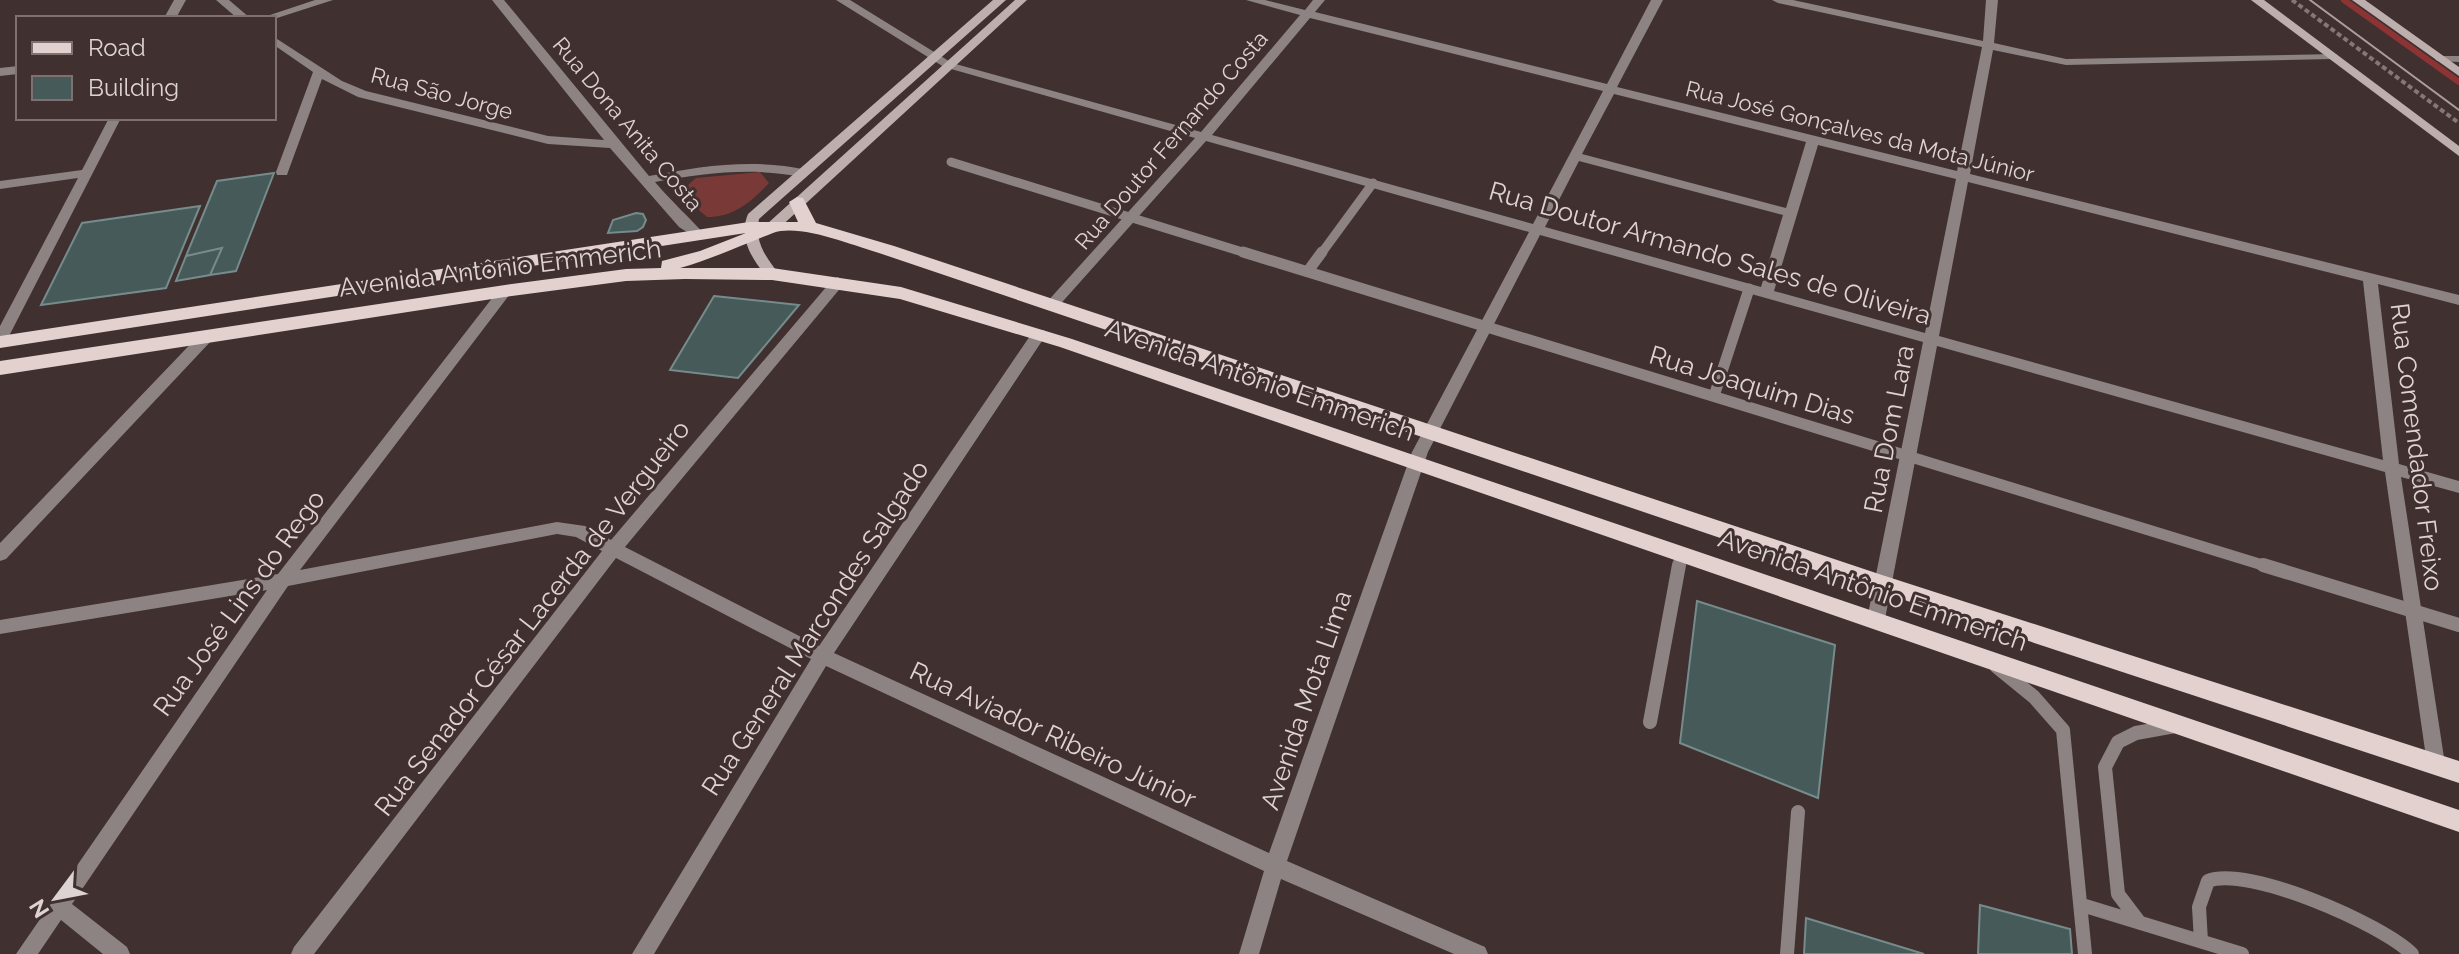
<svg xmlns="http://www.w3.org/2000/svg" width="2459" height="954" font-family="Raleway,sans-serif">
	<rect width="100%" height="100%" fill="#40302f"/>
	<!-- green -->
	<path fill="#793937" d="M760,172L769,183C751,202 734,217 707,217L692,204L686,187L696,178Z"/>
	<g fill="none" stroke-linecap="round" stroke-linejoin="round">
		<!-- stream -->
		<path stroke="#8b3433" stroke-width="6" d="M2344,0L2459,82"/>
	</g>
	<!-- building -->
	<path fill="#465a5a" stroke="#768b8b" stroke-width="2" d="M274,173L236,271L210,275L222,248L186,256L217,181Z
		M200,206L166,288L41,305L82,223Z
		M636,213L643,214L646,220L643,227L637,231L608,233L613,220Z
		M222,248L210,275L176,281L186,256Z
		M714,296L799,305L738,378L670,370Z
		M1697,601L1835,645L1818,798L1680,743Z
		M1980,905L2070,929L2072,954H1978Z
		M1806,918L1924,954H1804Z"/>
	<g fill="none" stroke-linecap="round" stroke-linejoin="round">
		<!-- path -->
		<path stroke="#847776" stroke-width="4" stroke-dasharray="5 3" stroke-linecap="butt" d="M2292,0L2459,123"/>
		<!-- lane-far2 -->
		<path stroke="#8c8382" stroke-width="9" d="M951,162L1249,254
			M1321,254L1373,183"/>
		<!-- lane-far1 -->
		<path stroke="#8c8382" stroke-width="11" d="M1243,252L2269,567
			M1308,271L1322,252
			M1714,396L1749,289
			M1678,567L1681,553"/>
		<!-- lane -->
		<path stroke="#8c8382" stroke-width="14" d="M2263,565L2459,625
			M1996,666L2034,697L2063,730L2085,954
			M1650,722L1679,565
			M2082,905L2242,954
			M2140,923L2118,894L2105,767L2118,742L2136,733L2175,726
			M2201,941L2199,907L2208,881C2247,865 2382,924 2412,954
			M1787,954L1798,812"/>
		<!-- street -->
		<path fill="#8c8382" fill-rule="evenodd" d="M174,0H186L176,18H164Z
			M216,0H229L250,18H237Z
			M315,0H333L274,19L261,18Z
			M492,0H504L649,176C702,166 753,158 807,170L808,173L802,177C752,167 705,173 655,182C671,201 689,217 705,235L698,239L679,227L610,148L548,144L358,97L322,79L288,172L287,175H277L276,172L313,72L274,45V37L342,81L366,91L548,136L604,140Z
			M836,0H850L952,63L1201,132L1300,15L1246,0H1265L1305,10L1313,0H1325L1315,12L1607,84L1651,0H1663L1617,87L1957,171L1982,47L1778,3L1772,0H1793L1983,41L1986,0H1998L1994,43L2066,59L2336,54L2338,56L2332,59L2066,65L1993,50L1970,174L2459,295V305L2378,284L2399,464L2459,481V493L2401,477L2445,764L2443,770L2436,773L2429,770L2427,764L2385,472L1937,346L1885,619L1882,624L1876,626L1870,624L1867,619L1923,342L1540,235L1428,452L1287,861L1485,947L1488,954H1454L1281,879L1259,954H1239L1264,871L826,666L654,954H632L811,659L616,558L314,954H291L294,947L602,551L576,537L557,534L288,586L72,904L127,947L130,954H103L61,920L38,954H16L267,590L0,634V620L278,574L500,288L505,286L512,291L510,294L300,570L557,522L585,526L611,540L833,279L838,277L845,282L843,285L625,547L819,646L1034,330H1044L1046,334L1044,338L834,653L1269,853L1412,452L1529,232L1206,141L1056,309H1046L1044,306L1046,303L1195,138L944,67ZM1310,18L1603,91L1533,224L1212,135ZM1614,94L1806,142L1786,208L1582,154ZM1818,145L1956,179L1925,333L1774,291ZM1579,161L1783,215L1761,287L1545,227ZM1968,182L2363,281L2383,460L1939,336Z
			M2441,56H2459V62L2437,61L2435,59Z
			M18,66V74L0,76V68Z
			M109,118H121L7,340L0,345V326L78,178L0,189V181L82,170Z
			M207,331L212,332L214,336L212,340L6,559L0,561V543L202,332Z"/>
		<!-- secondary -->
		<path fill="#bdafae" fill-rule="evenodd" d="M993,0H1006L759,219C754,242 766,257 779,274L777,277H767C752,259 738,238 748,214Z
			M1015,0H1027L777,230H767V224Z
			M2251,0H2264L2459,146V156Z
			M2352,0H2365L2459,67V76Z"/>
		<!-- primary -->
		<path fill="#e3d1d0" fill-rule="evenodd" d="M797,197L803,198L816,223L894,246L1882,575L2459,761V783L1874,590L882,254C854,246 800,223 773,233C742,245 712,259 680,268H772L901,287L1072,339L2459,810V832L1060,347L900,299L772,280L685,279L626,281L505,297L0,375V361L505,285L626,269L661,268L662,261L700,251L746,233L0,348V336L749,222H798L789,202Z"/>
		<!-- tram -->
		<path stroke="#a99e9d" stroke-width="2" d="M2310,0L2459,110"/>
	</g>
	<g text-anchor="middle" stroke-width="6" stroke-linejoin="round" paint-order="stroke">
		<!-- far-street labels -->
		<g font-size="22" fill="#ddd3d2" stroke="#40302f">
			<text transform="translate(442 93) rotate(15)" y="8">Rua São Jorge</text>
			<text transform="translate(628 124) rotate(50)" y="8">Rua Dona Anita Costa</text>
			<text transform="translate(1860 131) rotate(14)" y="8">Rua José Gonçalves da Mota Júnior</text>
			<text transform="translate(1171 140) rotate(-49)" y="8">Rua Doutor Fernando Costa</text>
		</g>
		<!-- street labels -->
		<g font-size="26" fill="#ddd3d2" stroke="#40302f">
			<text transform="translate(1710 253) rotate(16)" y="9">Rua Doutor Armando Sales de Oliveira</text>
			<text transform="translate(500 268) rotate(-7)" y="9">Avenida Antônio Emmerich</text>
			<text transform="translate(1260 380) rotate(19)" y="9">Avenida Antônio Emmerich</text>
			<text transform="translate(1752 385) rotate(17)" y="9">Rua Joaquim Dias</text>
			<text transform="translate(1889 429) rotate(-79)" y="9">Rua Dom Lara</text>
			<text transform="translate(2417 447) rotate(83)" y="9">Rua Comendador Freixo</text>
			<text transform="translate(1873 590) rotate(19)" y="9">Avenida Antônio Emmerich</text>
			<text transform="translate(239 603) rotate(-54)" y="9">Rua José Lins do Rego</text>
			<text transform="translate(532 618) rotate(-52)" y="9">Rua Senador César Lacerda de Vergueiro</text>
			<text transform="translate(815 628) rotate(-57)" y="9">Rua General Marcondes Salgado</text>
			<text transform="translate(1306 700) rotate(-71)" y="9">Avenida Mota Lima</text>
			<text transform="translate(1053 735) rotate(25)" y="9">Rua Aviador Ribeiro Júnior</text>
		</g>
	</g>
	<!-- legend -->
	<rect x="16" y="16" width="260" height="104" fill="#40302f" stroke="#7f7170" stroke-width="2"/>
	<rect x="32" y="42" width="40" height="12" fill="#e3d1d0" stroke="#7f7170" stroke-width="2"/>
	<text x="88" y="56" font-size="24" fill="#ddd3d2">Road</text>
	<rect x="32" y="76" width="40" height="24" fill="#465a5a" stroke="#7f7170" stroke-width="2"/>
	<text x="88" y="96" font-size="24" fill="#ddd3d2">Building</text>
	<!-- north arrow -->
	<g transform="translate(56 898) rotate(238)" stroke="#40302f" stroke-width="6" paint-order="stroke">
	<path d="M0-6L14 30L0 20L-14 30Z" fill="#ddd3d2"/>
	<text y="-12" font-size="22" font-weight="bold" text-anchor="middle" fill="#ddd3d2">N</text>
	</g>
</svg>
